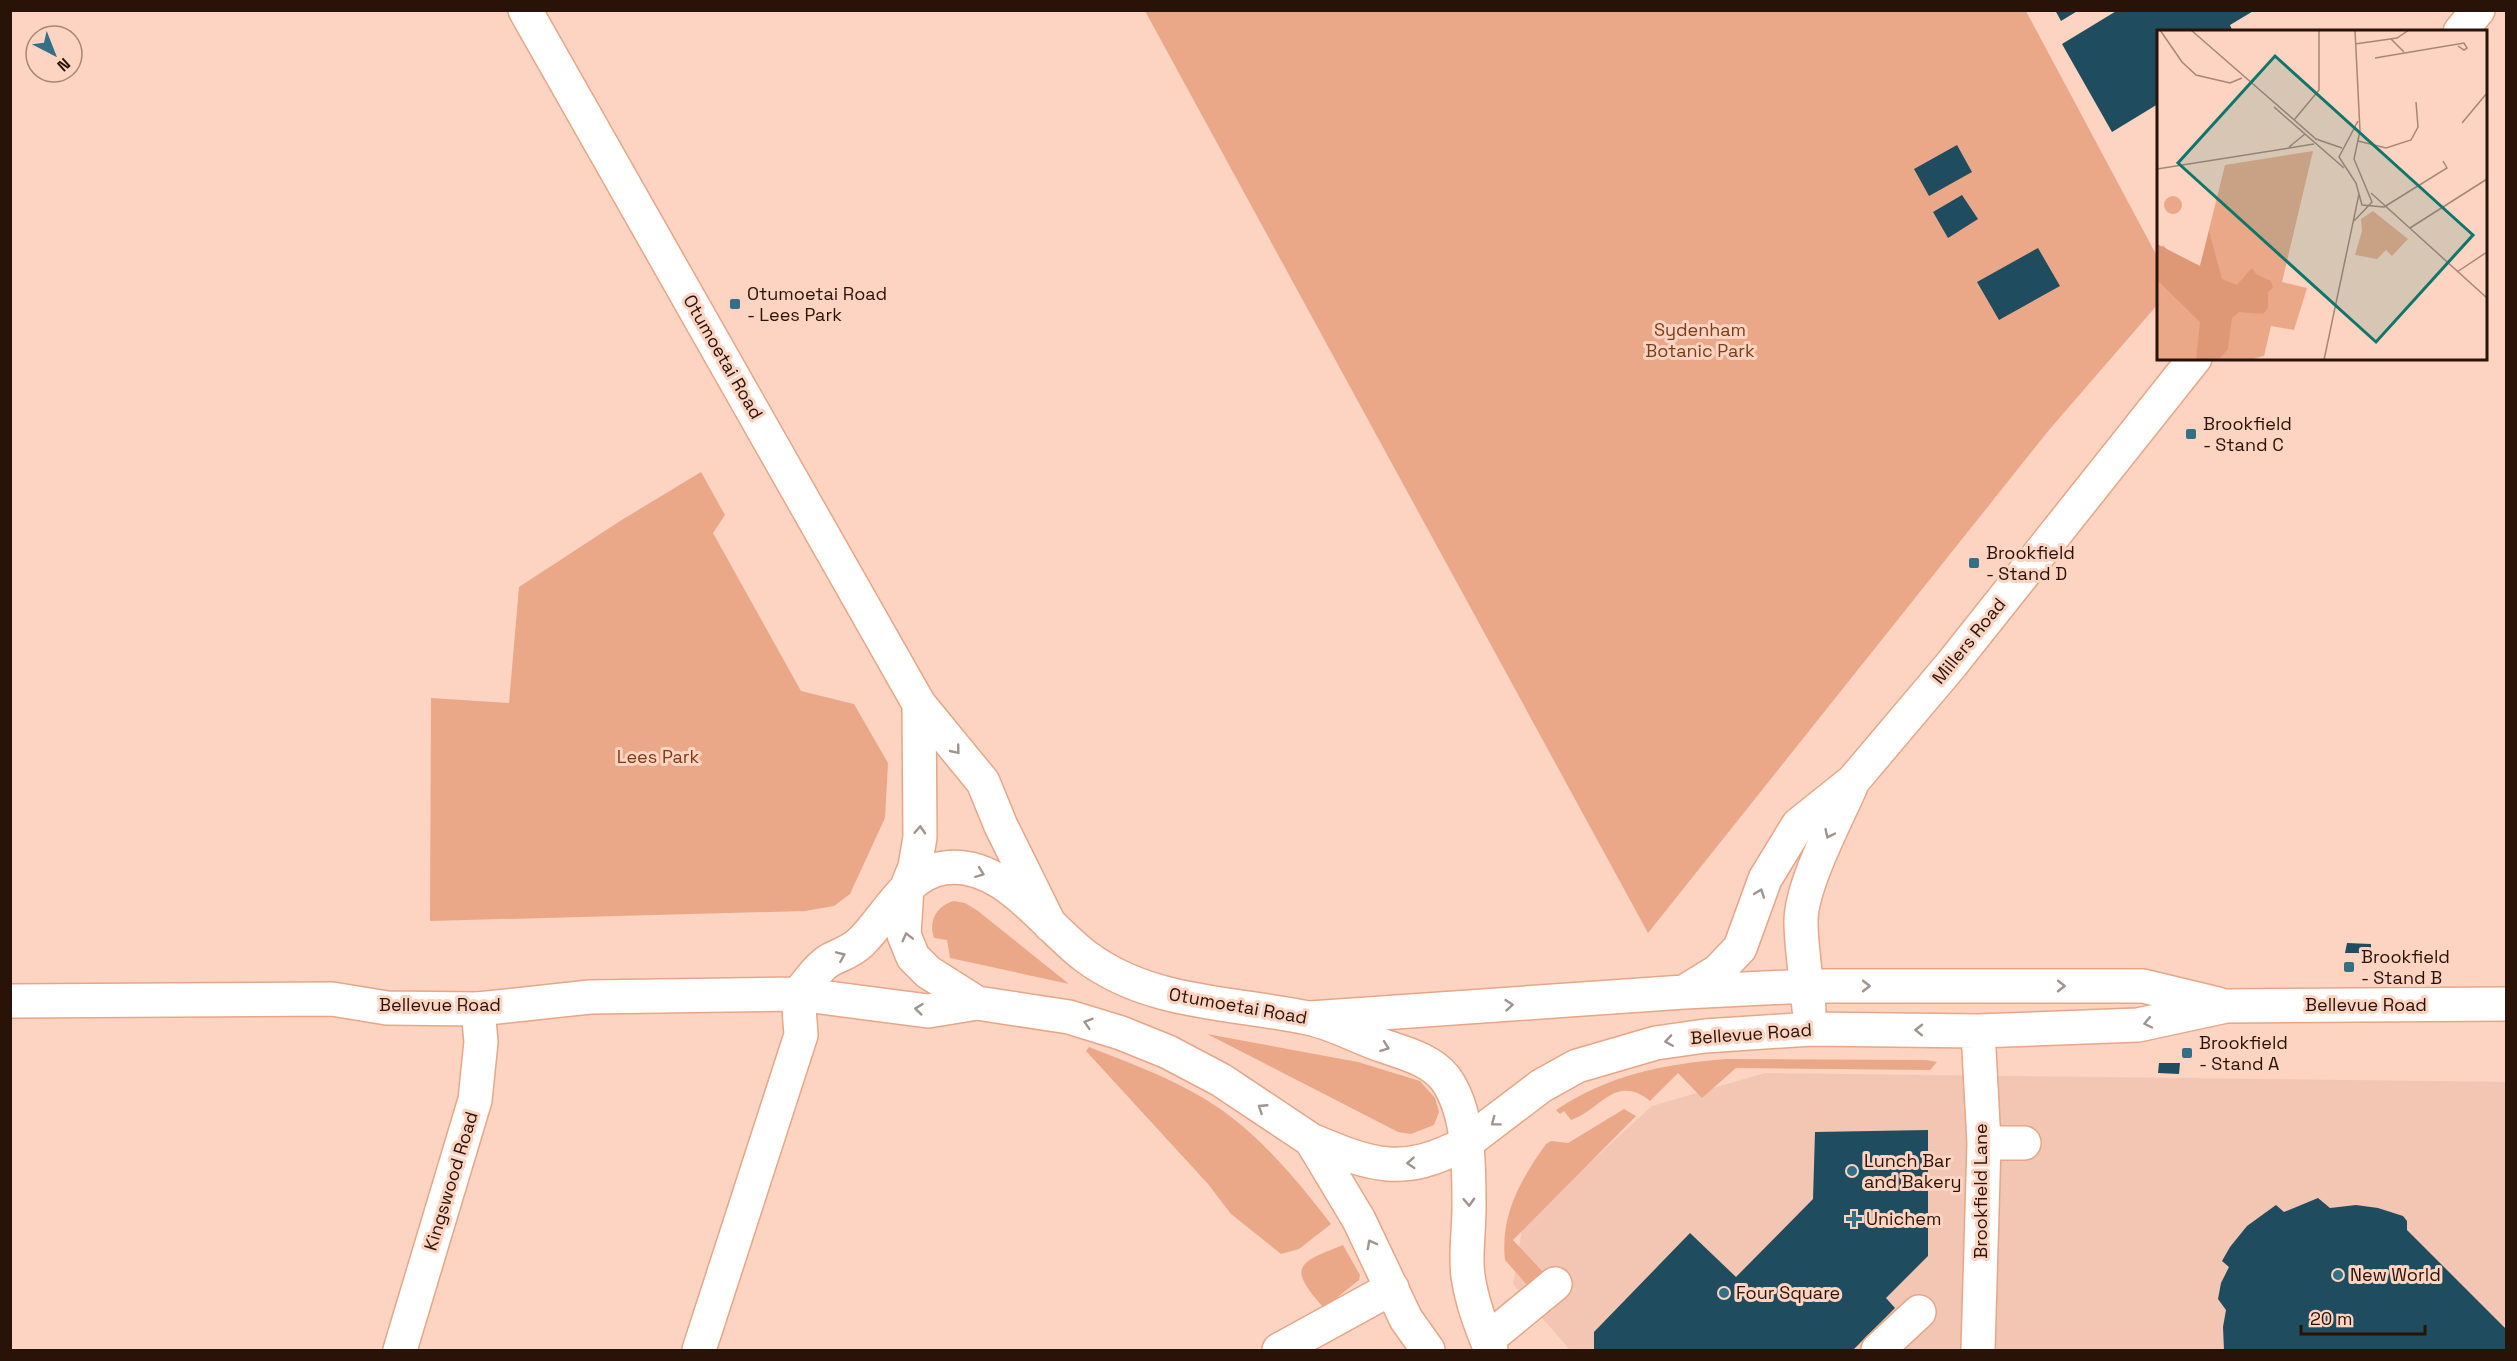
<svg xmlns="http://www.w3.org/2000/svg" width="2517" height="1361" font-family="'Space Grotesk',sans-serif">
	<rect width="100%" height="100%" fill="#fcd4c1"/>
	<!-- built -->
	<path fill="#f2c6b2" d="M1765,1073L2506,1082V1350H1570L1513,1284L1523,1224L1652,1106Z"/>
	<!-- green -->
	<path fill="#eaa889" d="M1145,11H2026L2158,258V304L2049,430L1648,933Z
		M701,472L725,515L713,533L801,691L854,704L888,763L885,818L850,894L834,906L805,911L430,921L431,698L509,703L519,587L620,521Z
		M954,901L965,903L978,911L1069,984L950,958L947,940L934,938C928,921 937,905 954,901Z
		M1207,1034L1358,1062L1420,1081L1435,1098L1439,1112L1434,1125L1411,1134L1398,1132Z
		M1089,1047C1133,1064 1179,1081 1219,1108C1263,1139 1298,1181 1331,1224L1299,1249L1281,1254L1231,1214L1208,1184L1086,1051Z
		M1726,1059L1926,1060L1937,1062L1930,1070L1736,1068L1702,1098L1678,1073L1650,1101C1615,1073 1600,1111 1571,1120L1564,1111L1560,1114L1556,1110C1608,1075 1664,1064 1726,1059Z
		M1624,1109L1636,1116L1513,1240L1544,1273L1529,1287L1505,1260C1500,1215 1521,1179 1546,1144L1551,1141L1568,1143Z
		M1343,1245L1360,1275L1359,1280L1324,1308C1287,1267 1297,1263 1343,1245Z"/>
	<!-- building -->
	<path fill="#1f4d5f" d="M2055,10H2079L2061,21Z
		M2118,10H2255L2230,25L2233,32H2158V104L2112,132L2062,44Z
		M1957,145L1972,172L1929,196L1914,169Z
		M1962,195L1978,219L1948,238L1933,212Z
		M2038,248L2060,286L1999,320L1977,282Z
		M2347,943L2371,944V953H2345Z
		M2159,1063H2180L2179,1074L2158,1073Z
		M1928,1130V1256L1886,1298L1895,1308L1853,1350H1594V1332L1690,1233L1736,1277L1813,1199L1815,1132Z
		M2318,1198L2330,1208L2356,1205L2378,1208L2403,1216L2407,1221V1230L2506,1329V1350H2224L2223,1327L2226,1310L2218,1299L2221,1283L2229,1267L2222,1261L2230,1247L2247,1226L2276,1205L2284,1212Z"/>
	<g fill="none" stroke-linecap="round" stroke-linejoin="round">
		<defs>
			<path id="minor" d="M2460,32L2478,10
				M1684,992L1718,971L1740,948L1765,879L1798,825L1853,781L1951,665L2195,358
				M1809,1009C1807,980 1801,950 1801,921C1801,886 1836,820 1851,786
				M1310,1018L1684,992L1808,986H2143L2218,1004
				M1978,1031L1984,1143L1978,1350
				M1466,1143L1541,1086L1577,1066L1656,1043L1705,1036L1811,1029L1978,1031L2138,1025L2226,1006L2506,1004
				M1984,1143H2024
				M1487,1340L1555,1284
				M400,1350L475,1100L481,1042L478,1009
				M699,1350L801,1035L798,994
				M1279,1350L1392,1288
				M1878,1350L1919,1312"/>
			<path id="major" d="M525,10L919,704L983,782L1001,826L1050,925
				M919,704L920,837L915,867L907,887L904,935L913,957L928,972L977,1003L1069,1017L1121,1033L1168,1052L1221,1080L1311,1140L1359,1220L1406,1319L1428,1350
				M798,994C807,984 818,967 830,960C841,954 851,952 861,942C887,917 905,874 944,868C1002,859 1044,925 1085,956C1150,1005 1232,1002 1308,1018C1333,1023 1357,1037 1381,1045C1403,1053 1430,1059 1445,1078C1470,1112 1469,1168 1469,1209C1469,1231 1465,1255 1468,1276C1472,1303 1481,1326 1491,1350
				M10,1001L332,999L387,1008L478,1009L590,997L798,994L928,1011L977,1003
				M1311,1140C1373,1166 1403,1177 1466,1143"/>
		</defs>
		<!-- minor casing -->
		<use href="#minor" stroke="#e6a687" stroke-width="36"/>
		<!-- major casing -->
		<use href="#major" stroke="#e6a687" stroke-width="36"/>
		<!-- minor -->
		<use href="#minor" stroke="#fff" stroke-width="33"/>
		<!-- major -->
		<use href="#major" stroke="#fff" stroke-width="33"/>
	</g>
	<!-- one-way arrows -->
	<defs><path id="oneway-chevron" d="M-2-3.5L2.5 0L-2 3.5" fill="none" stroke-width="1.6" stroke-linecap="round" stroke-linejoin="round" transform="scale(1.5)"/></defs>
	<g stroke="#9f948f">
		<use href="#oneway-chevron" transform="translate(956 750) rotate(51)"/>
		<use href="#oneway-chevron" transform="translate(920 830) rotate(-87)"/>
		<use href="#oneway-chevron" transform="translate(1829 834) rotate(115)"/>
		<use href="#oneway-chevron" transform="translate(980 873) rotate(21)"/>
		<use href="#oneway-chevron" transform="translate(1760 893) rotate(-70)"/>
		<use href="#oneway-chevron" transform="translate(907 937) rotate(-104)"/>
		<use href="#oneway-chevron" transform="translate(841 956) rotate(-23)"/>
		<use href="#oneway-chevron" transform="translate(1866 986)"/>
		<use href="#oneway-chevron" transform="translate(2061 986)"/>
		<use href="#oneway-chevron" transform="translate(1509 1005) rotate(-5)"/>
		<use href="#oneway-chevron" transform="translate(919 1009) rotate(-174)"/>
		<use href="#oneway-chevron" transform="translate(1088 1023) rotate(-163)"/>
		<use href="#oneway-chevron" transform="translate(2148 1023) rotate(168)"/>
		<use href="#oneway-chevron" transform="translate(1919 1030) rotate(-179)"/>
		<use href="#oneway-chevron" transform="translate(1669 1041) rotate(171)"/>
		<use href="#oneway-chevron" transform="translate(1385 1047) rotate(20)"/>
		<use href="#oneway-chevron" transform="translate(1262 1108) rotate(-147)"/>
		<use href="#oneway-chevron" transform="translate(1495 1122) rotate(143)"/>
		<use href="#oneway-chevron" transform="translate(1411 1163) rotate(176)"/>
		<use href="#oneway-chevron" transform="translate(1469 1202) rotate(88)"/>
		<use href="#oneway-chevron" transform="translate(1371 1244) rotate(-118)"/>
	</g>
	<!-- markers -->
	<g fill="#336f86" stroke="#fcd4c1" stroke-width="2">
		<rect x="729" y="298" width="12" height="12" rx="3"/>
		<rect x="2185" y="428" width="12" height="12" rx="3"/>
		<rect x="1968" y="557" width="12" height="12" rx="3"/>
		<rect x="2343" y="961" width="12" height="12" rx="3"/>
		<rect x="2181" y="1047" width="12" height="12" rx="3"/>
		<circle cx="1852" cy="1171" r="6"/>
		<path d="M1851 1210h6v6h6v6h-6v6h-6v-6h-6v-6h6z"/>
		<circle cx="2338" cy="1275" r="6"/>
		<circle cx="1724" cy="1293" r="6"/>
	</g>
	<g text-anchor="middle" stroke-width="6" stroke-linejoin="round" paint-order="stroke">
		<!-- poi labels -->
		<g font-size="18" fill="#291207" stroke="#fcd4c1" text-anchor="start">
			<text x="747" y="300">Otumoetai Road<tspan x="747" dy="21">- Lees Park</tspan></text>
			<text x="2203" y="430">Brookfield<tspan x="2203" dy="21">- Stand C</tspan></text>
			<text x="1986" y="559">Brookfield<tspan x="1986" dy="21">- Stand D</tspan></text>
			<text x="2361" y="963">Brookfield<tspan x="2361" dy="21">- Stand B</tspan></text>
			<text x="2199" y="1049">Brookfield<tspan x="2199" dy="21">- Stand A</tspan></text>
			<text x="1864" y="1167">Lunch Bar<tspan x="1864" dy="21">and Bakery</tspan></text>
			<text x="1866" y="1225">Unichem</text>
			<text x="2350" y="1281">New World</text>
			<text x="1736" y="1299">Four Square</text>
		</g>
		<!-- park labels -->
		<g font-size="18" fill="#7d3c19" stroke="#fcd4c1">
			<text x="1700" y="336">Sydenham<tspan x="1700" dy="21">Botanic Park</tspan></text>
			<text x="658" y="763">Lees Park</text>
		</g>
		<!-- street labels -->
		<g font-size="18" fill="#291207" stroke="#fcd4c1">
			<text transform="translate(723 357) rotate(60)" y="6">Otumoetai Road</text>
			<text transform="translate(1969 641) rotate(-51)" y="6">Millers Road</text>
			<text x="440" y="1011">Bellevue Road</text>
			<text x="2366" y="1011">Bellevue Road</text>
			<text transform="translate(1238 1006) rotate(10)" y="6">Otumoetai Road</text>
			<text transform="translate(1751 1034) rotate(-4)" y="6">Bellevue Road</text>
			<text transform="translate(451 1181) rotate(-73)" y="6">Kingswood Road</text>
			<text transform="translate(1981 1191) rotate(-90)" y="6">Brookfield Lane</text>
		</g>
	</g>
	<!-- overview -->
	<g transform="translate(2157 30)">
		<rect width="330" height="330" fill="#fcd4c1"/>
		<path d="M156,121L125,252L150,258L137,300L114,296L107,326L92,330H0V228L6,215L13,223L43,236L68,135ZM7 175a9 9 0 1 1 18 0a9 9 0 1 1-18 0ZM216,181L251,209L235,226L229,220L220,229L198,225L205,201L204,189Z" fill="#eaa889"/>
		<path d="M52,201L65,249L80,255L95,238L99,244L114,251L116,258L111,262V278L106,284L82,282L75,288L71,319L63,328L39,330L43,292L0,250V214L43,236Z" fill="#df9876"/>
		<path fill="none" stroke="#a88677" stroke-width="1.5" d="M3,0L25,32L39,45L73,53L85,48M34,0L159,109L185,118M234,9L247,22M198,14L240,8L252,0M218,28L307,13L310,18L307,20L301,16M117,77L187,138M137,90L162,60V0M201,91L182,127L199,153L205,175L227,177M305,93L330,63M201,111L229,118L254,110L261,97L259,72M132,117L148,104M0,139L157,114M214,163L330,268M227,177L290,138L286,131M197,191L215,172L197,129L203,101L198,0M253,198L330,149M300,242L330,222M167,330L202,164"/>
		<path fill="#0f766e" fill-opacity="0.15" stroke="#0f766e" stroke-width="3" d="M118,26L316,205L219,312L21,133Z"/>
		<rect width="330" height="330" fill="none" stroke="#291207" stroke-width="3"/>
	</g>
	<!-- border -->
	<rect width="2517" height="1361" fill="none" stroke="#291207" stroke-width="24"/>
	<!-- north arrow -->
	<g transform="translate(54 54) rotate(138)"><circle r="28" fill="#fcd4c1" stroke="#a88677" stroke-width="1.5"/>
	<path d="M0-4.5L10 22L0 15L-10 22Z" fill="#336f86"/>
	<text y="-9" font-size="16" font-weight="bold" text-anchor="middle" fill="#291207">N</text>
	</g>
	<!-- scale -->
	<path d="M2301 1325v9h124v-9" fill="none" stroke="#291207" stroke-width="3"/>
	<text x="2310" y="1325" font-size="18" fill="#291207" stroke="#fcd4c1" stroke-width="4.5" paint-order="stroke">20 m</text>
</svg>
